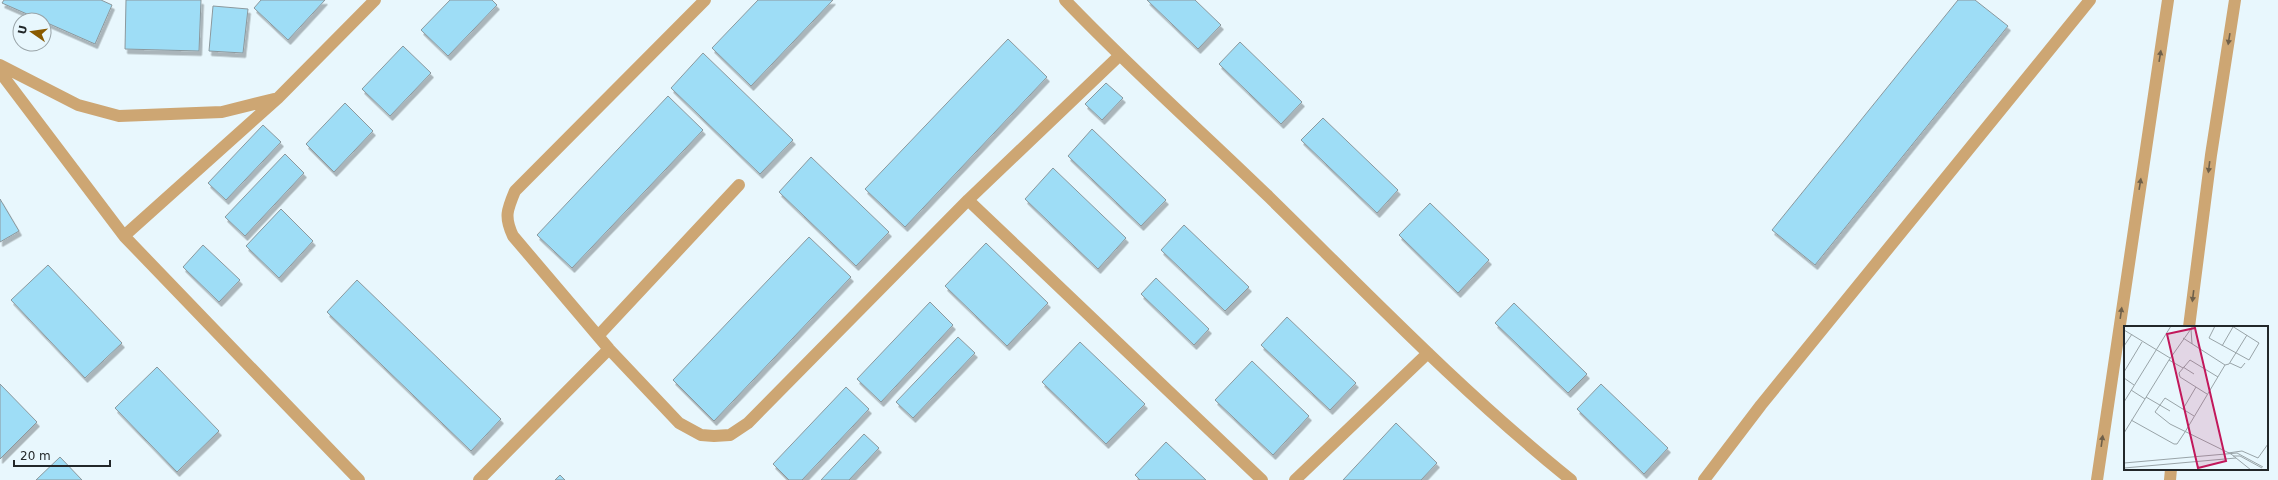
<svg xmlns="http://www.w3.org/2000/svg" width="2278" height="480" font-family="'DejaVu Sans',sans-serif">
	<defs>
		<filter id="shadow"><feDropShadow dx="2.5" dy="4.5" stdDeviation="0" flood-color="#0004"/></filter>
	</defs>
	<rect width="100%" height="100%" fill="#e8f7fd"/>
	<!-- building -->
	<path fill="#9eddf6" stroke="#8b989d" filter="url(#shadow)" d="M4,0H101L112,5L95,44L2,3Z
		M126,0H201L199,51L125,49Z
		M261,0H325L288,40L254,8Z
		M450,0H492L497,5L448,56L421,30Z
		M758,0H833L751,86L712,48Z
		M1147,0H1195L1221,25L1198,49Z
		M1958,0H1975L2008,26L1815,265L1772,230Z
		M213,6L248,9L243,53L209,51Z
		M1008,39L1047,77L905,227L865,189Z
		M1240,42L1302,102L1281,124L1219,64Z
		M403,46L431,73L390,116L362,89Z
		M703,53L793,140L760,174L671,88Z
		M1106,83L1123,98L1102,120L1085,104Z
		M668,96L703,130L572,268L537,235Z
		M345,103L373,131L334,172L306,144Z
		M1323,118L1398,190L1377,213L1301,140Z
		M263,125L281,142L226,200L208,183Z
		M1092,129L1166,200L1141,226L1068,156Z
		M285,154L304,173L245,236L225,217Z
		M811,157L889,232L856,266L779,192Z
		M1053,168L1126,238L1098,269L1025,199Z
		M0,199L19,231L0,242Z
		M1430,203L1489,260L1458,293L1399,235Z
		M281,209L313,241L279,278L246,246Z
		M1184,225L1249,287L1225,311L1161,250Z
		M809,237L851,277L714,421L673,380Z
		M986,243L1048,303L1007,346L945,286Z
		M203,245L240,280L219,302L183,267Z
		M48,265L122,343L85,378L11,300Z
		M1156,278L1209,329L1194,345L1141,294Z
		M357,280L501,419L471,451L327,312Z
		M930,302L953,325L881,402L857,379Z
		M1514,303L1587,374L1568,393L1495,323Z
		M1287,317L1356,383L1330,410L1261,345Z
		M958,337L975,353L913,418L896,402Z
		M1080,342L1145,404L1106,444L1042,382Z
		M1252,361L1309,416L1273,455L1215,400Z
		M157,367L219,431L177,472L115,408Z
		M0,384L37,422L0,459Z
		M1601,384L1668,448L1644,474L1577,409Z
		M846,387L869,409L802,480H789L773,464Z
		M1396,423L1437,463L1421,480H1343Z
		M864,434L879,448L849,480H821Z
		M1166,442L1206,480H1140L1135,475Z
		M60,457L82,480H36Z
		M560,475L565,480H555Z"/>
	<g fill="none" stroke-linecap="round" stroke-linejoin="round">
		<!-- minor -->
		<path stroke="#cda673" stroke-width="12" d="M705,0L515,191C507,210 504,217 513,236L609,349L679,423L701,435L714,436L730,435L748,423L968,200L1119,56
			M1065,0C1131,69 1201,131 1269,197C1368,294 1463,393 1571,480
			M0,65L78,105L119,116L222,112L274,99
			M0,72L124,236L359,480
			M968,200L1262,480
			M124,236L278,98L375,0
			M2189,327L2211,155L2235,0
			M598,336L739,185
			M479,480L609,349
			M1295,480L1428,353
			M1704,480L1761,405L2090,0
			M2097,480L2168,0
			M2170,480L2171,469"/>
	</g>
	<!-- one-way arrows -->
	<defs><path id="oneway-solid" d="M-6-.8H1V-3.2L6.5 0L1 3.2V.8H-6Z"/></defs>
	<g fill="#6f604a">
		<use href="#oneway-solid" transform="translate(2229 39) rotate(99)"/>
		<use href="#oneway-solid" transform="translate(2160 56) rotate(-81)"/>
		<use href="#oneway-solid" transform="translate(2209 167) rotate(97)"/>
		<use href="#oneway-solid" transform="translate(2140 184) rotate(-81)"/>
		<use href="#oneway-solid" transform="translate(2193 296) rotate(97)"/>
		<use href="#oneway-solid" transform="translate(2121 313) rotate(-82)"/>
		<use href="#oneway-solid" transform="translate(2102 441) rotate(-82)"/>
	</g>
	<!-- overview -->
	<g transform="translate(2124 326)">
		<rect width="144" height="144" fill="#e8f7fd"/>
		<path fill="none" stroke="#99a4a8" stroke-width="1" d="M91,0L85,12L125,34L135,17L108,0M67,3L68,18M0,4L46,32M0,20L8,8M98,20L109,1M45,34L59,42M106,37L117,42L121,37M101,39L105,38L123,9M59,41L70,48M0,46L18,16M0,52L10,59M7,64L21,73M83,68L56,51L55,47L66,34L94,51M22,71L46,85M0,76L47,0M59,83L72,61M70,90L41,72L31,86L46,98L107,128L127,144M7,94L50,118H53L61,106L101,39L59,12M0,107L45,34L69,0M104,127L118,125L134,132L144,118M109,130H116L138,142M0,137L113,127L139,141M0,142L112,132"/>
		<path fill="#c2185b" fill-opacity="0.15" stroke="#c2185b" stroke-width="2" d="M71,2L102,135L74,142L43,8Z"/>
		<rect width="144" height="144" fill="none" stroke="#222729" stroke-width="2"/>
	</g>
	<!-- north arrow -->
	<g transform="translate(32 32) rotate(283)"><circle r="19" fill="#e8f7fd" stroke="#99a4a8"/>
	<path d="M0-3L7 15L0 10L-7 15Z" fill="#895a00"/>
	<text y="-6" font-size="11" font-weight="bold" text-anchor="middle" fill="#222729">U</text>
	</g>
	<!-- scale -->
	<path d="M14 460v6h96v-6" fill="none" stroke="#222729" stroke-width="2"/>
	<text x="20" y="460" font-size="12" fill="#222729" stroke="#e8f7fd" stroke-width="3" paint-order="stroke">20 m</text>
</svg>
